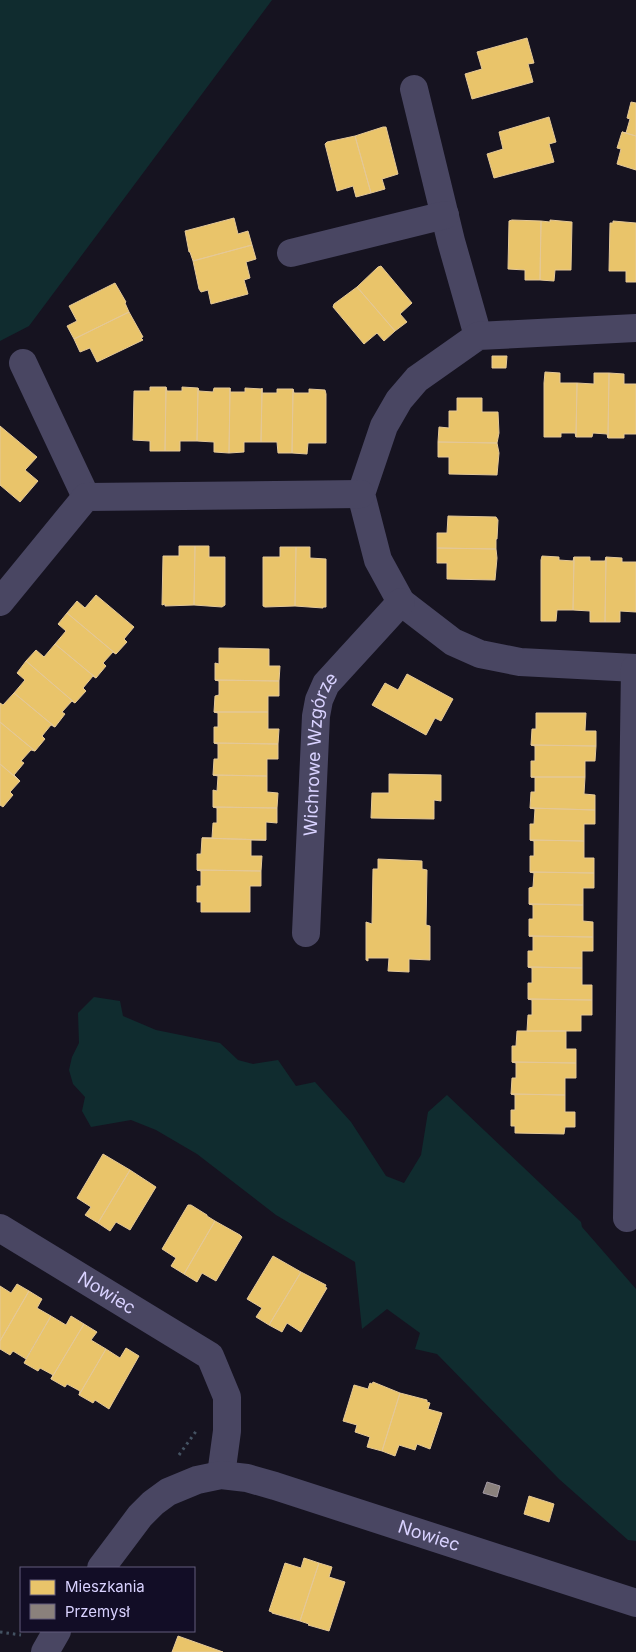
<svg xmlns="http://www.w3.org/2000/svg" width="636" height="1652" font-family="Inter,sans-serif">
	<rect width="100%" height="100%" fill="#161320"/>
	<!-- green -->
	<path fill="#102c2f" d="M0,0H272L29,326L0,341Z
		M94,997L120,1001L123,1016L156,1030L220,1043L238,1060L253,1064L278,1060L296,1086L315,1082L351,1122L386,1176L404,1183L421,1155L428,1112L447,1095L581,1222L582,1227L636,1289V1541L628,1540L559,1479L437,1354L415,1349L420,1333L387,1309L362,1329L355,1262L276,1215L197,1154L156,1130L131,1120L91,1127L82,1111L85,1097L73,1084L69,1070L72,1057L79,1043L78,1013Z"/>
	<!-- homes -->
	<path fill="#e9c46a" stroke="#e4c897" d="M527,38L534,63L528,64L533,82L472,99L465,74L482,69L477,52Z
		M631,102L636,103V136L622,132L626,133L630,119L627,118Z
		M549,117L556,142L549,144L554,162L494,178L487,154L503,149L499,132Z
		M383,127H386L398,174L382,179L385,189L371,193L355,136Z
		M622,132L636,136V170L617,164L621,149L617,148Z
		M355,136L371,193L356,197L353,186L337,191L325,144L327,142Z
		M234,218L238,234L248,231L252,245L193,261L190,252H189L185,231Z
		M512,220L541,221L540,280H525V270L508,269L509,221Z
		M550,220L572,222L571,270H555L554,281L540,280L541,221L550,222Z
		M613,221L636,223V282H626V271H609L610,223H613Z
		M252,245L256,259L246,262L250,278L244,280L248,294L211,304L208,290L201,292L199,289L193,261Z
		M381,266L412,303L400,314L407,322L395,331L357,287L378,267Z
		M115,283L126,302L125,303L129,312L74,339L67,326L77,321L69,306Z
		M357,287L395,331L384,341L377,333L364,344L333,307L334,304Z
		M129,312L143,337L141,338L143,340L97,362L90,348L80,352L74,339Z
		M492,356H507L506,368H492Z
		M545,372L560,373V383H577L576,437L575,433H561V437H544V383Z
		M594,373H609L608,438L607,434L593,433L592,437H576L577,383L594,384Z
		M609,373L624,374V384H636V434H624V438H608Z
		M150,387H166L165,451H150V441L133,440L134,391H150Z
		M166,387L167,391H182V387L198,388L197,441H180V451H165Z
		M198,388L199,391L213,392L214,388H230L229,453L214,452V442L197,441Z
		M230,388V392H245V388L262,389L261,442H244V452L229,453Z
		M262,388V393H277V389H293L292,453H278L277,442H261L262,389Z
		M293,389L294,393H309V389L325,390L326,394V443H308L307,454L292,453Z
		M457,398H482V412H498L499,433L497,443L438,442L439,427L449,428V411H457Z
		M0,426L37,457L25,470L38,481L20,502L0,485Z
		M438,442L497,443L499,453L497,475L449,474V457H438Z
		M448,516L496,517L498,520L497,539H496V549L437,548V533H447Z
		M179,546H195L194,605L165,606V604L162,605L163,556H179Z
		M195,546H209V557H225V605L222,607L194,605Z
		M280,547H296L295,606L265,607L263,606V557H280Z
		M296,547H310V558L326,559V607H323V608L295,606Z
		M437,548L496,549L497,558L495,580L447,579V563H437Z
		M542,556L559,557V560L573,561L574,557L573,610H557L556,621H541V560Z
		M574,557H590V561H605L606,557L605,622H590V611L573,610Z
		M606,557L622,558V562H636V612L620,611V622H605Z
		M96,595L134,627L124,639L127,642L116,654L67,613L77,601L85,608Z
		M67,613L116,654L113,652L103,663L106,666L96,678L55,644L66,631L58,624Z
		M55,644L96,678L93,676L83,688L86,691L75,703L26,661L36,650L44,657Z
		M219,648L269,649V666H280L279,681L215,680V663L219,664Z
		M26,661L75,703L72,701L62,712L65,714L55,727L14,693L25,680L17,673Z
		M407,674L453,699L441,721L435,718L426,735L372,705L385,683L398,690Z
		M215,680L279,681V696H268V712H214L215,696L219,695V681Z
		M14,693L55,727L51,725L42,736L45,739L35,751L0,722V703L3,705Z
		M214,712H268V729H279L278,744L214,743V727H218V713Z
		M536,713H586L585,731H596V746L531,745L532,729H536Z
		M0,722L35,751L31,750L21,761L24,763L14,775L20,781L0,764Z
		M214,743L278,744V759H267V776L213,775L214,759H218V744Z
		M531,745L596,746L595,761H585V777H531V761H535V746Z
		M0,764L20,781L10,792L13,795L3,807L0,805Z
		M389,774L441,775V801L434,800V819L371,818L372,793H389Z
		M213,775L267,776V792L278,793L277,808L213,807V790L217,791L218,776Z
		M531,777H585L584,794L595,795V810L530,808L531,792H535V777Z
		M213,807L277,808V823L266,822V840L202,838H212L213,823H217V808Z
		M530,808L595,810V824H584V841L530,840V824H534L535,809Z
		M202,838L266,840H251V856H262L261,871L197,870V854H201Z
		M530,840L584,841V858H594V873L530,872V856H534V841Z
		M378,859L422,861V869L427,870L426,925L430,926V960L409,959V972L388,971L389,958H368V961L366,960V922L372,924L373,869H378Z
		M197,870L261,871V886H250V912H201V902H197V886H201V871Z
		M530,872L594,873V888H583V905L529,904V888L533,887L534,873Z
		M529,904L583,905V921L593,922V937L529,936V919H533V905Z
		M529,936L593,937V951H582V968L528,967V951H533V936Z
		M528,967L582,968V985H592V1000L528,999V983H532V968Z
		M528,999L592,1000V1015H581V1031H527L528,1015H532V1000Z
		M517,1031H566V1049H576V1063L512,1062V1046H516Z
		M512,1062L576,1063V1078H565V1095L511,1094L512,1078H516V1063Z
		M511,1094L565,1095V1112H575V1127H565L564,1134L515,1133V1126H511V1110H515V1095Z
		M103,1154L130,1170L98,1223L85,1215L91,1207L77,1198Z
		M130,1170L156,1187L130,1230L116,1222L110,1231L98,1223Z
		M188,1205H191L207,1215V1216L215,1221L184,1274L171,1266L176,1258L162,1249Z
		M215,1221L240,1235L242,1237L216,1281L202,1273L197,1282L184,1274Z
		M273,1256L301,1272L269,1325L256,1317L262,1308L247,1299Z
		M301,1272L326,1285L325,1287L327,1288L301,1332L287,1323L282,1332L269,1325Z
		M17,1284L29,1291L0,1341V1286L11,1293Z
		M29,1291L42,1299L37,1308L51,1316L26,1359L13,1351L10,1355L0,1349V1341Z
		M51,1316L66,1325L71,1316L84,1324L51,1379L53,1375L40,1368L38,1371L24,1363Z
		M84,1324L97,1332L91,1340L106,1349L79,1395L80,1391L67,1384L65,1387L51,1379Z
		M126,1348L139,1356L109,1409L95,1400L93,1403L79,1395L106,1349L120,1358Z
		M373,1382L400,1393L382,1451L367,1447L370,1437L355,1432L357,1425L343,1421L354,1385L368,1389L370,1383L372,1384Z
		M400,1393L427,1400V1402L430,1403L428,1409L442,1413L430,1449L417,1444L415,1450L399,1445L395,1456L382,1451Z
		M529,1496L554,1504L549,1522L524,1514Z
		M304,1558L319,1563L300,1621L272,1613V1612L269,1611L285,1563L301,1568Z
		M319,1563L332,1567L329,1577L345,1582L329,1631L308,1625L309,1624L300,1621Z
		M178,1636L223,1652H172Z"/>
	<!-- industry -->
	<path fill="#8a817c" stroke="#a299a3" d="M487,1482L500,1486L497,1497L483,1493Z"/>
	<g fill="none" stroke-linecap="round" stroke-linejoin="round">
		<!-- path -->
		<path stroke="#445262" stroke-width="3" stroke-dasharray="2.5 4" stroke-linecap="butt" d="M179,1455L197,1430
			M0,1632L21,1635"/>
		<!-- minor -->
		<g stroke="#494662" stroke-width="28">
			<path d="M414,89L451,241L478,336"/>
			<path d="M291,253L445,215"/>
			<path d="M636,328L478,336L417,379L399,400L384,426L361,494L378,560L401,602L453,642L480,654L520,662L636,668"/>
			<path d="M23,363L86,497"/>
			<path d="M0,602L86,497L361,494"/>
			<path id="s1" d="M306,933L316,716L319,700L326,684L401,602"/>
			<path d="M627,1218L635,668"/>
			<path id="s2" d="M0,1228L210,1356L227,1397V1431L221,1475"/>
			<path id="s3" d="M101,1568L140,1516L153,1503L168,1492L197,1480L221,1475L247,1478L275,1486L636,1603"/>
			<path d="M45,1652L57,1631"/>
		</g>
	</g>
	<g text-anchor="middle" stroke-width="5" stroke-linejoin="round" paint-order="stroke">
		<!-- street labels -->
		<g font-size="18" fill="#d9d2ff" stroke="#120d26">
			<text dy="6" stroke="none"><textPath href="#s1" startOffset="180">Wichrowe Wzgórze</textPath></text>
			<text dy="6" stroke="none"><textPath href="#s2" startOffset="125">Nowiec</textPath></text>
			<text dy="6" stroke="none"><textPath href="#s3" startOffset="375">Nowiec</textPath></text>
		</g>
	</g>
	<!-- legend -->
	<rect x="20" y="1567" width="175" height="65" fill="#120d26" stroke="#625c7d"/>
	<rect x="30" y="1580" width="25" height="15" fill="#e9c46a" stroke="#625c7d"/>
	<text x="65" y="1592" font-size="15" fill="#d9d2ff">Mieszkania</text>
	<rect x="30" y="1604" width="25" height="15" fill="#8a817c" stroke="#625c7d"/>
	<text x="65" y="1617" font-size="15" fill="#d9d2ff">Przemysł</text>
</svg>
